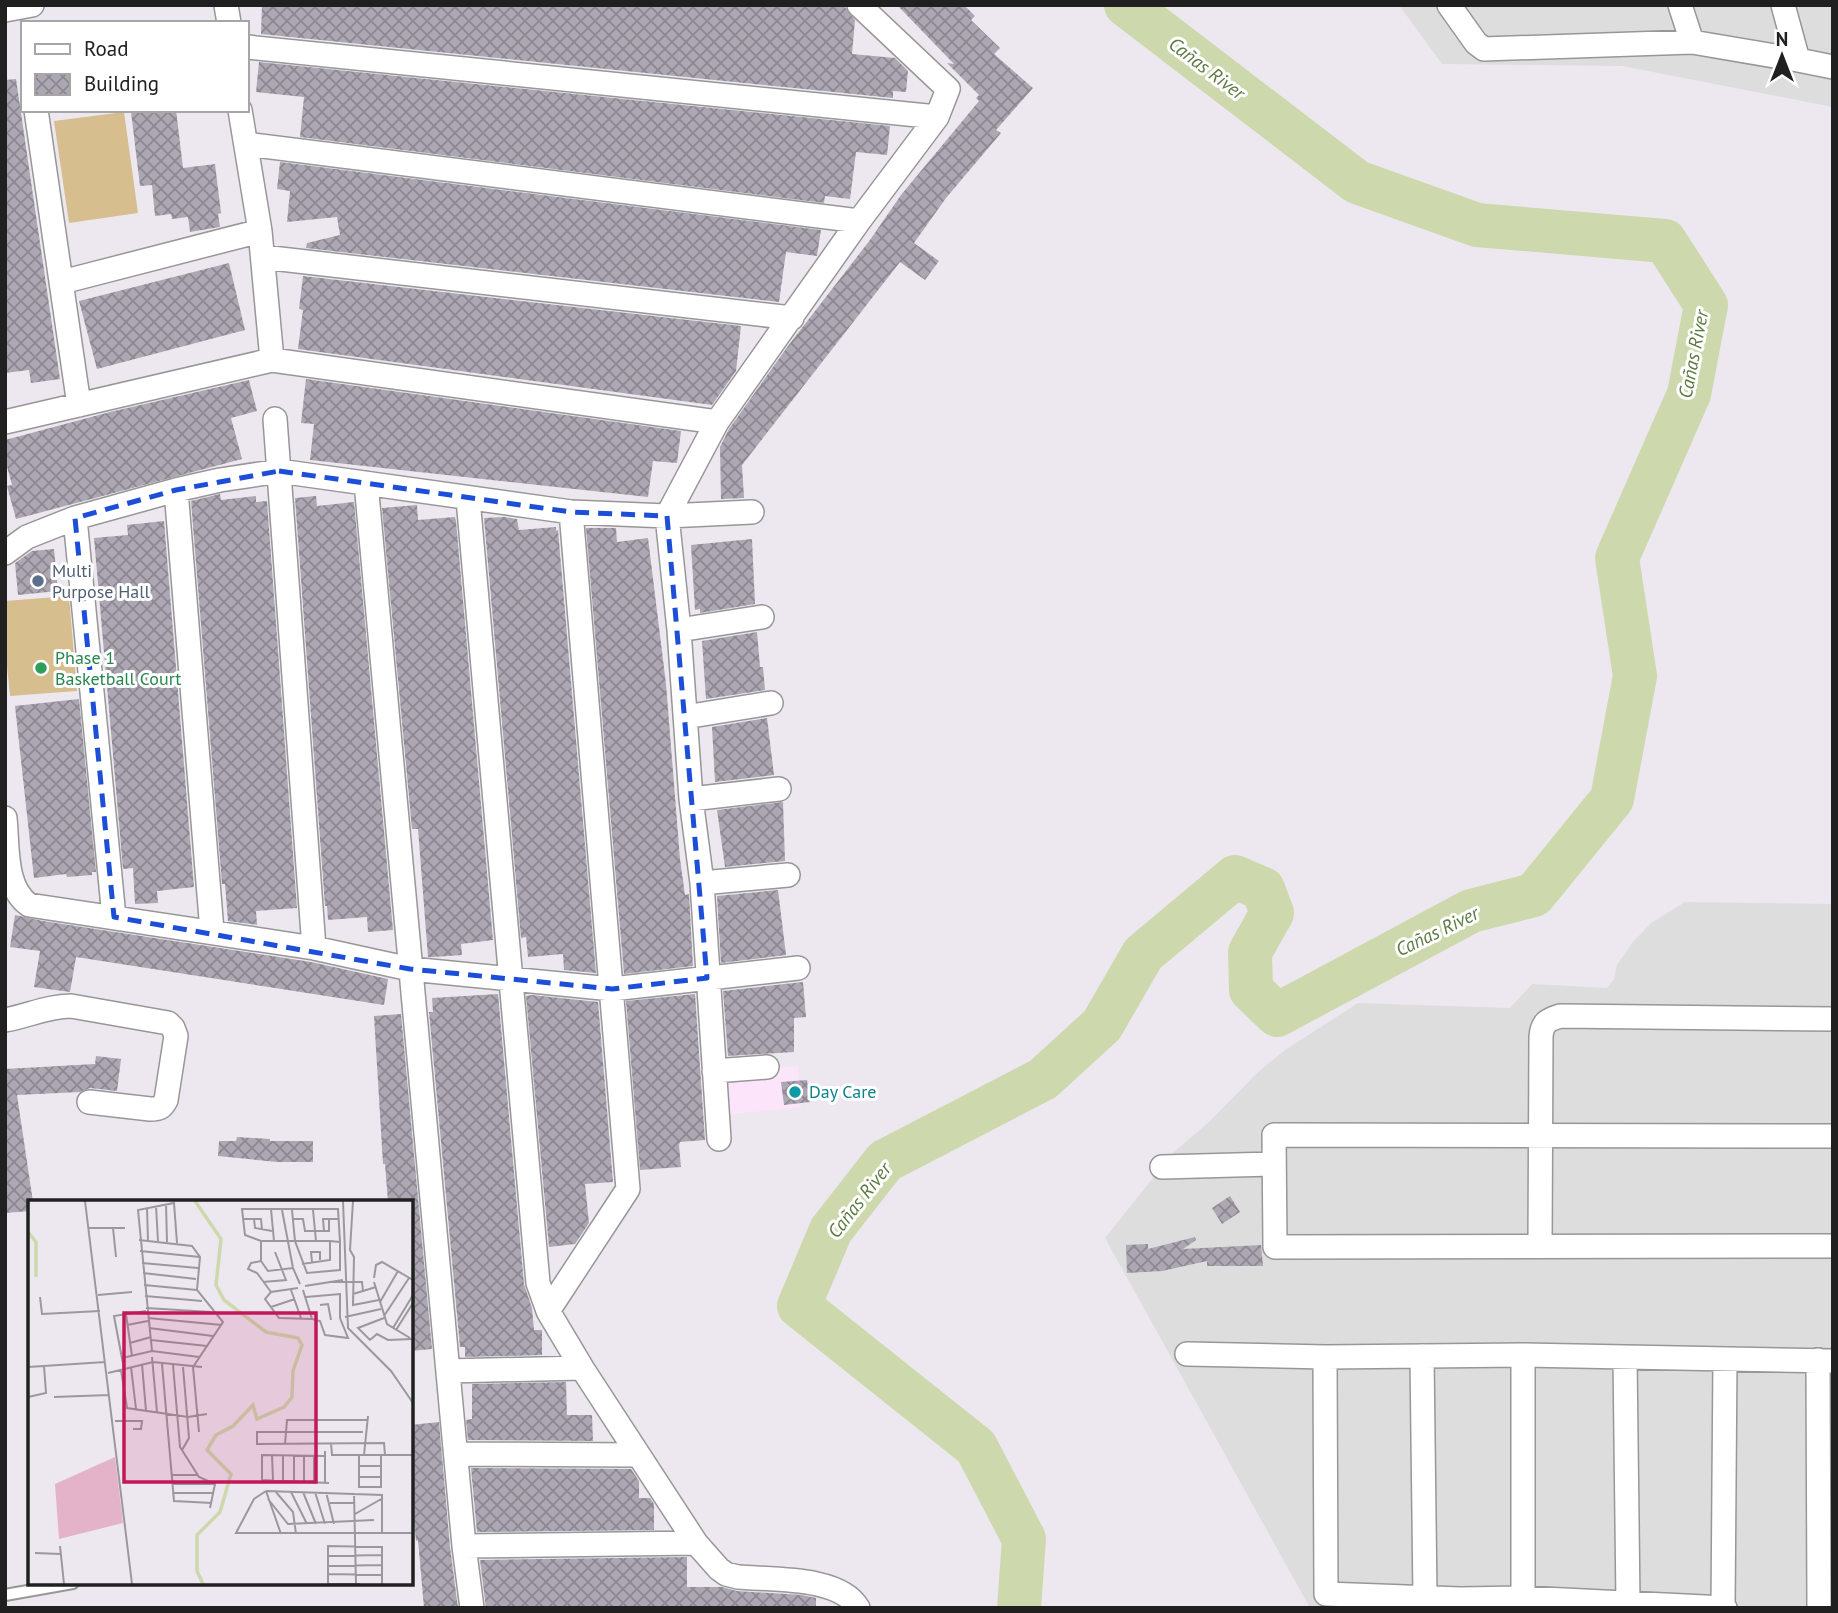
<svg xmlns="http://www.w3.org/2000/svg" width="1838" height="1613" font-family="'PT Sans',sans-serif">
	<defs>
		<pattern id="building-cross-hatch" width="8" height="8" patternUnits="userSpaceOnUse" patternTransform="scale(1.75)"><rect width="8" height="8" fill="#aca7b2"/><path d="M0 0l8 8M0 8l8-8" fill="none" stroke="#8c8890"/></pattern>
	</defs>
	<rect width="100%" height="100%" fill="#ede8f0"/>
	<!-- residential -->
	<path fill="#ddddde" d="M1399,5H1833V107L1622,66L1442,64Z
		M1685,902L1833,904V1608H1310L1105,1238L1173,1153L1210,1121L1258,1072L1285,1050L1358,1003L1510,1008L1532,984L1607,988L1614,979L1617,965L1633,942L1651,923Z"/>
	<!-- education -->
	<path fill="#fce4fb" d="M798,1066L801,1107L721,1115L718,1073Z"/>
	<!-- pitch -->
	<path fill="#d7be8e" d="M124,112L138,213L69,223L54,121Z
		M69,596L77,691L10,696L5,645V601Z"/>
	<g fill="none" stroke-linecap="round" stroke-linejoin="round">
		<!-- river -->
		<path stroke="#cdd9ad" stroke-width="44" d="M1019,1608L1024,1539L976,1447L799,1306L831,1230L885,1161L1043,1079L1102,1025L1143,954L1235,877L1263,889L1272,913L1250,952L1251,990L1277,1015L1471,911L1534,895L1612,799L1635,676L1617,558L1689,394L1706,305L1665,241L1477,225L1357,182L1126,5"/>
	</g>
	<!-- building -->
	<path fill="url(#building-cross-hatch)" d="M262,5L845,7L855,20L852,54L895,58L908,71L906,92L893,91V98L261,34Z
		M897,5H964L975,16L971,20L1000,48L994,54L1033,88L996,130L1001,133L946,198L914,243L939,261L925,280L900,262L742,465L744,498L721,499L720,447L729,429L788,346L870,240L901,195L979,101L976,98L979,95L947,63L954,64Z
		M259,62L890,126L887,155L856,152L850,199L825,196L824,203L300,137L304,97L256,92Z
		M16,79L60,379L31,383L29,370L5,373V80Z
		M150,110H176L183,168L215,164L221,213L218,214L220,227L190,232L188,217L172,219L171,214L155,216L152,185L140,186L131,112Z
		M280,162L821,230L817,256L786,252L779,302L306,248L307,243L340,235L337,217L287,222L290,191L277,189Z
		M229,263L245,330L97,369L79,301Z
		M303,276L741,326L736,371L712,405L298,349L303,310L299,309Z
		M306,379L681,431L677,463L653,461L648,497L310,460L314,424L301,423Z
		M249,380L257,411L231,418L242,459L16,519L7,486L12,485L5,459V440L110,412Z
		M220,494L221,500L256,496V502L267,501L297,908L256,911L257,925L228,921L225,884H222L191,501Z
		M316,496L317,506L354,502L393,930L368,932L367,917L328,920L327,906H325L295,498Z
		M417,505L418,520L455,517L456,521L493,940L461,944L462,955L433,957H428L418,829H412L382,508Z
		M504,517L517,519L519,530L556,527V531L558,530L596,973L564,970L563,954L528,957L526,937L521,938L484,518Z
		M164,521L194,887L157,891L158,903L135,904L133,868L123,869L94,538L128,535L127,525Z
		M586,528H616L617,542L648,538L666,684L680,859L685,895L689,894L693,966L624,974Z
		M752,539L755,604L700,613V609L695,610L691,545Z
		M54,549L58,591L18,595L15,563L32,551Z
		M757,632L760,667H763L765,690L706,699L702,641Z
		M79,699L96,872H92V875L67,877L66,874L34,878L15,706Z
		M767,718L774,775L715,782L712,727Z
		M783,802L785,861L725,867L717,810Z
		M778,890L786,955L721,963L717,896Z
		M15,915L43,921L311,962L388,979L384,1005L76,957L70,992L34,987L40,951L10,947Z
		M803,982L806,1017L794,1018V1052L728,1056L723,991Z
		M498,994L524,1284L532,1308L534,1330H542V1355L465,1357V1347H460L429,1012H433L432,998Z
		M695,994L705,1140L680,1142L679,1145L681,1167L640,1170L626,1001Z
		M532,995L598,1002L613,1182L585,1184L589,1223L575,1244L549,1247L526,996Z
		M401,1014L432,1349L411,1351V1202H388L385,1164H383L374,1016Z
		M96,1056L121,1059L117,1091L90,1088L80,1092L17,1095L33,1202H30V1211L5,1213V1069L95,1064Z
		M807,1080L810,1102L784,1105L781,1082Z
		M237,1137L270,1139V1141H313V1162H277L218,1156L219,1141H236Z
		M1230,1196L1240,1212L1222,1224L1212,1208Z
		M1195,1237L1196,1240L1183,1249L1261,1245L1263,1266H1207V1261L1162,1271L1127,1273L1126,1245L1148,1244V1249Z
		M566,1382L567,1415H592L593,1441L468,1440L466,1420L472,1419V1384Z
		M439,1422L450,1547L458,1608H424L418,1540L416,1541L411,1488V1425Z
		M471,1468L631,1469L639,1481V1498H650L654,1504V1530L477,1532Z
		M687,1557V1587H722L737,1591L802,1595L816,1598V1608H486L480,1560Z"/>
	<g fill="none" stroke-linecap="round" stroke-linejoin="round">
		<defs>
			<path id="lane" d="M5,1595L73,1583"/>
			<path id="street" d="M226,5L229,23
				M1449,5L1476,43L1484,49L1692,42L1798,60
				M1680,5L1692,42
				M1783,5L1798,60L1833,67
				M5,10L32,5
				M247,47L937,117
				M36,110L79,405
				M240,110L260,231L272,360
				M246,144L859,221
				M263,257L792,318
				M62,282L260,231
				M275,419L314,948
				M5,422L272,360L717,422
				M366,483L464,1546L472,1608
				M176,490L212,931
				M468,499L538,1283L548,1311L582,1368L696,1543L719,1569L726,1574L738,1577C771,1580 840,1576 858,1608
				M75,518L114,917
				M5,553L27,537L75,518L176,490L220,480L279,471L571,512L667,516L752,512
				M679,630L762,617
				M685,717L771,703
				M691,799L779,789
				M5,818C8,847 4,887 29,905L314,948L410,969L612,989L798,968
				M702,883L788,875
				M5,1020C28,1016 48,1006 71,1006L168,1023L173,1028L176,1036L166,1100C162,1108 159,1109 150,1109L89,1102
				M714,1071L767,1067
				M1833,1136L1274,1135L1275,1247L1833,1246
				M719,1139L702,883L691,799L679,630L667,516L717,422L859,221L937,117L948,89L859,5
				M1162,1167L1273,1164
				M1540,1246L1541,1037C1542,1023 1547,1020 1560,1016L1833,1019
				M548,1311L628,1189L571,512
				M1187,1354L1325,1357
				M1523,1355V1598
				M1422,1356L1425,1597
				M1625,1357L1628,1603
				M1818,1360L1819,1608
				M448,1371L582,1368
				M456,1454L637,1455
				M464,1546L696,1543
				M1723,1608L1725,1359
				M1725,1608L1523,1598L1460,1599L1326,1594L1325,1357L1523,1355L1833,1361"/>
		</defs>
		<!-- lane casing -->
		<use href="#lane" stroke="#979797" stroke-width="14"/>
		<!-- street casing -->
		<use href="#street" stroke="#979797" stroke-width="26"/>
		<!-- lane -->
		<use href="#lane" stroke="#fff" stroke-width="10"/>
		<!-- street -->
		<use href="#street" stroke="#fff" stroke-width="23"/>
	</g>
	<!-- marked area -->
	<path fill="none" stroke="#1d4ed8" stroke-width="5" stroke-dasharray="14 9" stroke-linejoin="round" d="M279,471L571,512L667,516L707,978L612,989L410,969L114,917L75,518L176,490Z"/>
	<!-- markers -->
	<circle fill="#5c6f8a" stroke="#fff" stroke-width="2.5" cx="38" cy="581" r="7"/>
	<circle fill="#2e9e5b" stroke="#fff" stroke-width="2.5" cx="41" cy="668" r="7"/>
	<circle fill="#0f9aa8" stroke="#fff" stroke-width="2.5" cx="795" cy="1092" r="7"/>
	<g text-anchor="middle" stroke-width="6" stroke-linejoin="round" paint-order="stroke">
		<!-- service labels -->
		<g font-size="18" fill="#4e5e75" stroke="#fff" text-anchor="start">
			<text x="52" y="577">Multi<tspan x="52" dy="21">Purpose Hall</tspan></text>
		</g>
		<!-- leisure labels -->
		<g font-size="18" fill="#27864d" stroke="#fff" text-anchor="start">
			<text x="55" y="664">Phase 1<tspan x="55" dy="21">Basketball Court</tspan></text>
		</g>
		<!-- culture labels -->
		<g font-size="18" fill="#0d838f" stroke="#fff" text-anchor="start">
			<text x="809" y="1098">Day Care</text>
		</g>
		<!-- water labels -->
		<g font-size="19" font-style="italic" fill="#5b7a41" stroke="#fff">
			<text transform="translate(1207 68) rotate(37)" y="7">Cañas River</text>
			<text transform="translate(1693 354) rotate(-79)" y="7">Cañas River</text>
			<text transform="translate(1437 931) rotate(-26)" y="7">Cañas River</text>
			<text transform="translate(859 1200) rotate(-52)" y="7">Cañas River</text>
		</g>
	</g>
	<!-- overview -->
	<g transform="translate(28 1200)">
		<rect width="385" height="385" fill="#ede8f0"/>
		<path d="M87,257L95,323L31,339L27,284Z" fill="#e4b3c9"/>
		<path fill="none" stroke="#cdd9ad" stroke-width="3.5" d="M167,1L193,39L188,85L196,100L238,132L270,138L274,145L265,171L264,197L256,207L229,219L225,205L205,226L188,235L179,250L203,274L192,312L169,335V371L175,384M0,32L8,42V77"/>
		<path fill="none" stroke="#9b989d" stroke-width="2" d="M57,1L104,384M315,1L320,128L363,171L385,203M325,1L322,50L326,57L325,105L351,100M138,4L139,42M128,6L130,41M119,8L120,41M243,9L246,41M254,10L265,68M264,10L267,41L279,73L312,70V42L310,9H214L217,35L233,41H302L312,42M285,10L288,41M215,19H233L234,30M226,19L227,28L244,31M265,19H275L277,31H301V19M61,28H97M85,28L88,57M296,31L295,19H311M111,40L164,46L172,57L169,90L195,122L165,167L171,232M233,41V61L240,71L265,68L272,84M112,51L172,57M233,61L223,63L220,69L229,73L243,92M284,62L283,52H292V60M114,63L170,68M274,64L302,60V41M115,73L168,79M346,78L348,65L354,62L385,80M235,82L258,80L247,52M301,82H334L335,91M346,82L359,124L382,138M116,85L169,90M277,86L315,80M270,88L243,92L237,99L251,118L284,119M263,90L273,118M275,90L284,119L292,121L297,135L320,138L312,118V94L278,97M325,94L348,87M70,95L104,92M117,96L174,101M12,97L14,114L72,111M352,102L370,71M292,105L300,104L303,120M243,107L267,99M118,108L183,112M98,114L104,156M356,116L381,78M317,117L353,109M120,118L194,125M356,118L330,128L342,140L349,134L360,140L385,139M99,125L120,121M121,128L185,136M365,128L385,95M368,130L385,103M123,140L179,146M102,143L123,137M124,151L110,10L146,3L149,43M124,157L129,212M94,158L124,151L171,157M114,164L118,211M134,164L146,301L184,303M145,165L152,247L171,277L187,284L182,308M0,167L77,162M103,167L108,209M96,169L86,116L118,111M93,170L99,208L160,217L179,214M80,173L125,162L174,167M0,197L18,193L16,166M26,197L81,195M87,221H114L113,229H105M335,232H229V244L356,243L357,255M303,243L304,255H385M257,244L259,220H340M154,250L161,238L155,167M297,251V256L234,255V280L301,283M244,255L245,280M255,255V280M266,255V281M331,255V287H353V255M336,255L340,216M286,256V281M331,266H353M144,275H169M331,277H353M276,281V255M297,282V256M145,284H185M238,291L226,299L208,333H385M238,291L354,295V333M238,291L253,334M247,291L265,312L268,334M263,292L279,324M275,292L288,324M287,292L297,324M298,292L306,324M146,293H186M326,293L328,384M240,299L260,324L346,320M302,303H327M327,314L355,298M32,346L36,384M7,353L33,354M300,356L354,355M300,366L354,365M300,374L354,375M332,384H300V346L354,347V384"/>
		<path fill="#c2185b" fill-opacity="0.15" stroke="#c2185b" stroke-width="3.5" d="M96,113H288V282H96Z"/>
		<rect width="385" height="385" fill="none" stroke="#202020" stroke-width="3.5"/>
	</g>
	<!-- border -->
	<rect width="1838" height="1613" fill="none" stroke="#202020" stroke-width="14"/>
	<!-- legend -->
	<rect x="21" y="21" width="228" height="91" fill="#ffffff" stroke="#a6a6a6" stroke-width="2"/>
	<rect x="35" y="44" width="35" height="10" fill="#ffffff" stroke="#a6a6a6" stroke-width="2"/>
	<text x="84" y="56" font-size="21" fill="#202020">Road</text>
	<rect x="35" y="74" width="35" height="21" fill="url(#building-cross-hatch)" stroke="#a6a6a6" stroke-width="2"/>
	<text x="84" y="91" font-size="21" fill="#202020">Building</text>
	<!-- north arrow -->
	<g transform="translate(1782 56)" stroke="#ffffff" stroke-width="5" paint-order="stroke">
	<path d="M0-5L12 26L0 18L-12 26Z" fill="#202020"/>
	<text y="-10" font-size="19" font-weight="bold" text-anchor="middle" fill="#202020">N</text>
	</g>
</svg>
